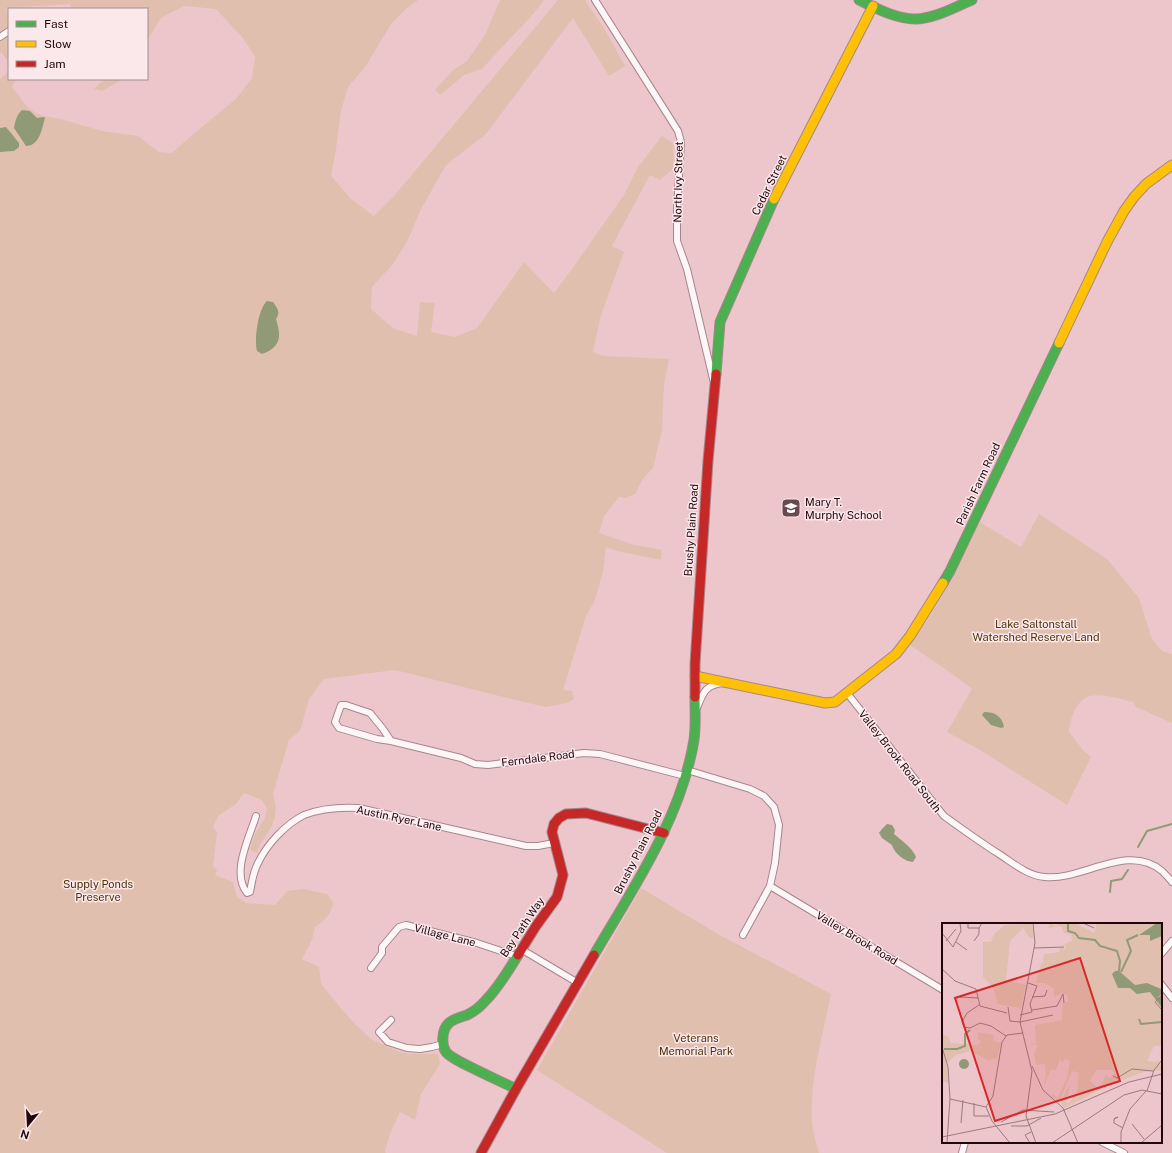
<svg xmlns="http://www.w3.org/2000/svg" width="1172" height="1153" font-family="'Public Sans',sans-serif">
	<rect width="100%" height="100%" fill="#edc6cb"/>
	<!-- green -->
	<path fill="#e1bfae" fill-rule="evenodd" d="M0,0H418L407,8L391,24L366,66L348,87L341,111L336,149L331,176L351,199L374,216L394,196L558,0H585L604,28L625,66L609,76L573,18L486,134L446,165L420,211L408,240L393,264L372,287L371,309L393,328L417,336L420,302L435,303L431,332L455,337L477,328L524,262L554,293L572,269L624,195L638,167L662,136L673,143L674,168L660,180L650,175L612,246L624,252L601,315L593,352L604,356L669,359L664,385L662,430L653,468L642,480L635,494L626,498L619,497L604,516L599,533L631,544L662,550L661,560L617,551L606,547L603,572L595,600L586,616L563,690L572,691L574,699L567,703L546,707L511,699L395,670L324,679L309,699L300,731L289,740L273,794L276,807L275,817L271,828L260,844L257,853L250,850L255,834L265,818L267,809L262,800L244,793L236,804L218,816L213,827L217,833L213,866L217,870L215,875L233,882L237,897L246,903L275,905L287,891L304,889L327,894L333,902C332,914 325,920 315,927L312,940L302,959L319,967L321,984L352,1021L371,1039L397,1051L410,1054H438L440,1064L421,1094L415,1120L400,1112L390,1134L385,1151L386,1153H0V152H9L6,127L0,128V79L9,71L7,60L0,51ZM70,4L72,9H147V41L161,18L184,6L216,9L243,38L255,57L252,78L236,99L198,130L172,153L159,152L138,136L102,131L64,120L40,115L29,109L12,87L16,79H9V23L6,8Z
		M500,0H544L534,13L482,69L464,75L440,95L435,90L453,70L467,61L485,35Z
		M104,79H123L102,91L94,89Z
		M1039,514L1107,559L1139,598L1152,639L1162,651L1172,654V723L1136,707L1133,702C1122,699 1101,693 1090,696C1076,700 1070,719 1069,732L1083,750L1091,757L1067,805L980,750L947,732L972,689L951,673L910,645C938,608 960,564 980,522L1021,547Z
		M641,888L718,934L831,994C823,1035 807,1088 813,1129C814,1137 817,1145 819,1153H667L537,1070Z"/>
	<!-- water -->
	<path fill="#919a77" d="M22,110L30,111L37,118L44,117L45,118C42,128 40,146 26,146L14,128C15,122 17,114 22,110Z
		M6,127L19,143V147L14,151L0,152V128Z
		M267,301L273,302C277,308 281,312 276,319C281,335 282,347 262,354L257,351C254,340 258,309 267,301Z
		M984,712C995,712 1002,716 1004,727L1001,728L991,725L982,715Z
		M887,824L892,825L895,830L894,834C902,841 912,847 916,857L913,862C905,862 894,853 892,845L882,838L879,833L882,829Z"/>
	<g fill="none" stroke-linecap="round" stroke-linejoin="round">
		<!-- stream -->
		<path stroke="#919a77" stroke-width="2" d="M1138,847L1147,831L1172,824
			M1110,892L1111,881L1122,879L1128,870"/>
		<defs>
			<path id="street" d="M595,0L678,131L681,142L677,210V241L687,269L713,379
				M0,37L9,31
				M847,693L944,816C962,829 980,842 999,854C1013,863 1028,876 1045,877C1082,881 1128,842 1162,871C1165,874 1169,878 1172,882
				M341,705H346L370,713L383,729L391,741L377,739L339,728L335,722Z
				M697,708C703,693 705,685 723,683
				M391,741L461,758L475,764L488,765L584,753L600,754L685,776
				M687,770L750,789L764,796L774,807L779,825L775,863L770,886L743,935
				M256,816C249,838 231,873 247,893L250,892C252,882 253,872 258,863C267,844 286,824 304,815C322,808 340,807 359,808L526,846H538L554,843
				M770,886L943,990
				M521,949L578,983
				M1161,954L1172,941
				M371,968L382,953V947L399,927L406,925L477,943L516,956
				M1161,984L1172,998
				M391,1020L379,1032L388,1042L407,1048L420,1049L432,1047L443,1044
				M1102,1142L1124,1153
				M962,1153L965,1142"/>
			<path id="fast" d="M859,0C876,8 896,19 915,19C934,19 955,7 972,0
				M716,374L720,322L774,199
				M943,583L950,571L1059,343
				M594,955C633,888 681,819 694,740C696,726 695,712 695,697
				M516,1089C505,1083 451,1060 446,1052C441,1045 442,1030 448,1024C452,1019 461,1017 467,1015C473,1012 481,1006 486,1000C499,987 508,971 518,955"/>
			<path id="slow" d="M774,199L873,6
				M1059,343L1107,242L1124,211L1134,197L1146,184L1172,165
				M695,676L825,703L835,702L896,654L910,636L943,583"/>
			<path id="jam" d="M695,697V664L708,461L716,374
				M518,955L536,926L557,897L563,875L552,832L554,824L559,818L566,814L586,813L664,833
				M481,1153L516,1089L594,955"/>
		</defs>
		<!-- street casing -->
		<use href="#street" stroke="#a6868b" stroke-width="8"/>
		<!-- fast casing -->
		<use href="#fast" stroke="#a6868b" stroke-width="11"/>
		<!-- slow casing -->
		<use href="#slow" stroke="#a6868b" stroke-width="11"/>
		<!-- jam casing -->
		<use href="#jam" stroke="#a6868b" stroke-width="11"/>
		<!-- street -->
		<use href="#street" stroke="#fcf6f7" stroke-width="6"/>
		<!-- fast -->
		<use href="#fast" stroke="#4caf50" stroke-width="9"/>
		<!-- slow -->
		<use href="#slow" stroke="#ffc107" stroke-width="9"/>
		<!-- jam -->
		<use href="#jam" stroke="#c62828" stroke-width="9"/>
	</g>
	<!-- icons -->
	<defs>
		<symbol id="school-square" viewBox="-11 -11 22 22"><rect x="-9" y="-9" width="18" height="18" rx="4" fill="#69494e" stroke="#fae8ea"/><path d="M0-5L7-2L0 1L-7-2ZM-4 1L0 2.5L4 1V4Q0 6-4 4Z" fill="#fff"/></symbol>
	</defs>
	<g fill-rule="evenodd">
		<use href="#school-square" x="780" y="497" width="22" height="22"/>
	</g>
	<g text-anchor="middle" stroke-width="3" stroke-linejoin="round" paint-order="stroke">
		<!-- street labels -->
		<g font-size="11" fill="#22050b" stroke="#fae8ea">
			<text transform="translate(678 182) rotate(-89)" y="4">North Ivy Street</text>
			<text transform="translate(769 185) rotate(-64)" y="4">Cedar Street</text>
			<text transform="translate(978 484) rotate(-65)" y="4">Parish Farm Road</text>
			<text transform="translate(691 530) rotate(-86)" y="4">Brushy Plain Road</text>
			<text transform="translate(538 758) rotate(-7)" y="4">Ferndale Road</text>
			<text transform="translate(900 761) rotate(52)" y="4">Valley Brook Road South</text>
			<text transform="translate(399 818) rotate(12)" y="4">Austin Ryer Lane</text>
			<text transform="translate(638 852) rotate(-63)" y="4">Brushy Plain Road</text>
			<text transform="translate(522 927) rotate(-56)" y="4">Bay Path Way</text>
			<text transform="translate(445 935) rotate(14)" y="4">Village Lane</text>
			<text transform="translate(857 938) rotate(31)" y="4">Valley Brook Road</text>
		</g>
		<!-- poi labels -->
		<g font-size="11" fill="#22050b" stroke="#fae8ea" text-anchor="start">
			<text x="805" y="506">Mary T.<tspan x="805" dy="13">Murphy School</tspan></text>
		</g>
		<!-- park labels -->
		<g font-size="11" fill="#4e3208" stroke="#fae8ea">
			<text x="1036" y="628">Lake Saltonstall<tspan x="1036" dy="13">Watershed Reserve Land</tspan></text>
			<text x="98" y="888">Supply Ponds<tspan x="98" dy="13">Preserve</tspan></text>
			<text x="696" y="1042">Veterans<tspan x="696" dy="13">Memorial Park</tspan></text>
		</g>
	</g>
	<!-- overview -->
	<g transform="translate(942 923)">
		<rect width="220" height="220" fill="#edc6cb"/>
		<path d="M117,0H133L152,10L155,0H220V123H212L205,138L214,139L217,137L220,147L202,149L172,160L122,185L119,180L124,167L128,163L124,180H127L135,169L137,150L130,148L117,179L109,172L110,171L116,175L125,155L128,138L122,136L121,140L118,137L113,148L109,146L101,166L104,153L103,141L94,142L92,130L96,122L88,121L94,120L93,102L120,97L121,76L122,81L126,78L125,72L120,70L112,74V66L103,60H94L99,40H101L102,31L117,29L118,24L124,26L122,21L130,18L129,11L122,10L119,3L93,7L106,5L108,1L114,3ZM154,147H170L173,150L167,155L164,151L160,161L155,164L148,158ZM90,1L92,15H88L81,5L68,18L64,57L84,62L79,85L55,81L52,65L41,54V19L51,18L49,17L53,10L63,2ZM36,109L52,112L51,118L59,120L55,136L50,135L48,138L28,128L14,132L5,140L0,123V111L6,113L9,120L35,122L39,119L36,115ZM0,125L5,144L6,153V160L0,158Z" fill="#e1bfae" fill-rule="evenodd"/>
		<path d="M215,0H220V13L208,18V12H197ZM173,48H177L193,62L205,60L219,66L220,71L215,75L220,73V85L208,69L195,71L188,65H176L170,51ZM17 141a5 5 0 1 1 10 0a5 5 0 1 1-10 0Z" fill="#919a77"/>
		<path fill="none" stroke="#919a77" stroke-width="2" d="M126,0V8L133,10L137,15L153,17L158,23L175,28L178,38L177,48M179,49L189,28L185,17L196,12M197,96L199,101L220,99M2,126H15L23,123V111L28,107"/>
		<path fill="none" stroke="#9c797e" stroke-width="1" d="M26,0V5H37L40,0M91,0L93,20L78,99L90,148L84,193L94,220M141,0L152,5M0,10L11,24L19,8L18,0M4,18L14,6M32,18L37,11V5M14,19L25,27M92,25L122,24M0,46L13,58L34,66L38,83L65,90M220,72L213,79L220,87M18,74L36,75M90,74L103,73L105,67M37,82L25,90L20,99L22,104L28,105L38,100L49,103L64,113M66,84L68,98L78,99M90,87L115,83L121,71L122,80M78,92L90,89L88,81L95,63L86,60M78,99L111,92M0,124L6,144L8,176L5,220M90,143L101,167L121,185L136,220M171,153L175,155L190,146L211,148M205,168L212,147L220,137M8,176L44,184M32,180V193H47M44,184L51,173L60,119L65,112L81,110M44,184L50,198L68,220M172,196L176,194L173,195L172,196V200L181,205M59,199L81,187L112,189M19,200L21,177M190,201L202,216M69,203H85L99,195M0,214L113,191L187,159L220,151M88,220L83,212L89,209M110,220L182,172L200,167L220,171M179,220V209L188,186L204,168M199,220L220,202"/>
		<path fill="#d62828" fill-opacity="0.15" stroke="#d62828" stroke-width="2" d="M138,35L178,158L53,198L13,75Z"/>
		<rect width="220" height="220" fill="none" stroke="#22050b" stroke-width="2"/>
	</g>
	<!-- legend -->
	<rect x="8" y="8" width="140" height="72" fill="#fae8ea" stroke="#a48d91"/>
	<rect x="16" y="21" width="20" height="6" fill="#4caf50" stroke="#a48d91"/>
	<text x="44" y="28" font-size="12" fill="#22050b">Fast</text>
	<rect x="16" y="41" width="20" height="6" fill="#ffc107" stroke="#a48d91"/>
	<text x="44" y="48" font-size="12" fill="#22050b">Slow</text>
	<rect x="16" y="61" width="20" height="6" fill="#c62828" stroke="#a48d91"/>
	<text x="44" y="68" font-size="12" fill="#22050b">Jam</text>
	<!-- north arrow -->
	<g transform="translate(28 1125) rotate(198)" stroke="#fae8ea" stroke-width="3" paint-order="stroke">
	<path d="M0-3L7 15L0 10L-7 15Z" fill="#22050b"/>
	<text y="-6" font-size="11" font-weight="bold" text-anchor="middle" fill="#22050b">N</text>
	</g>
</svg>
